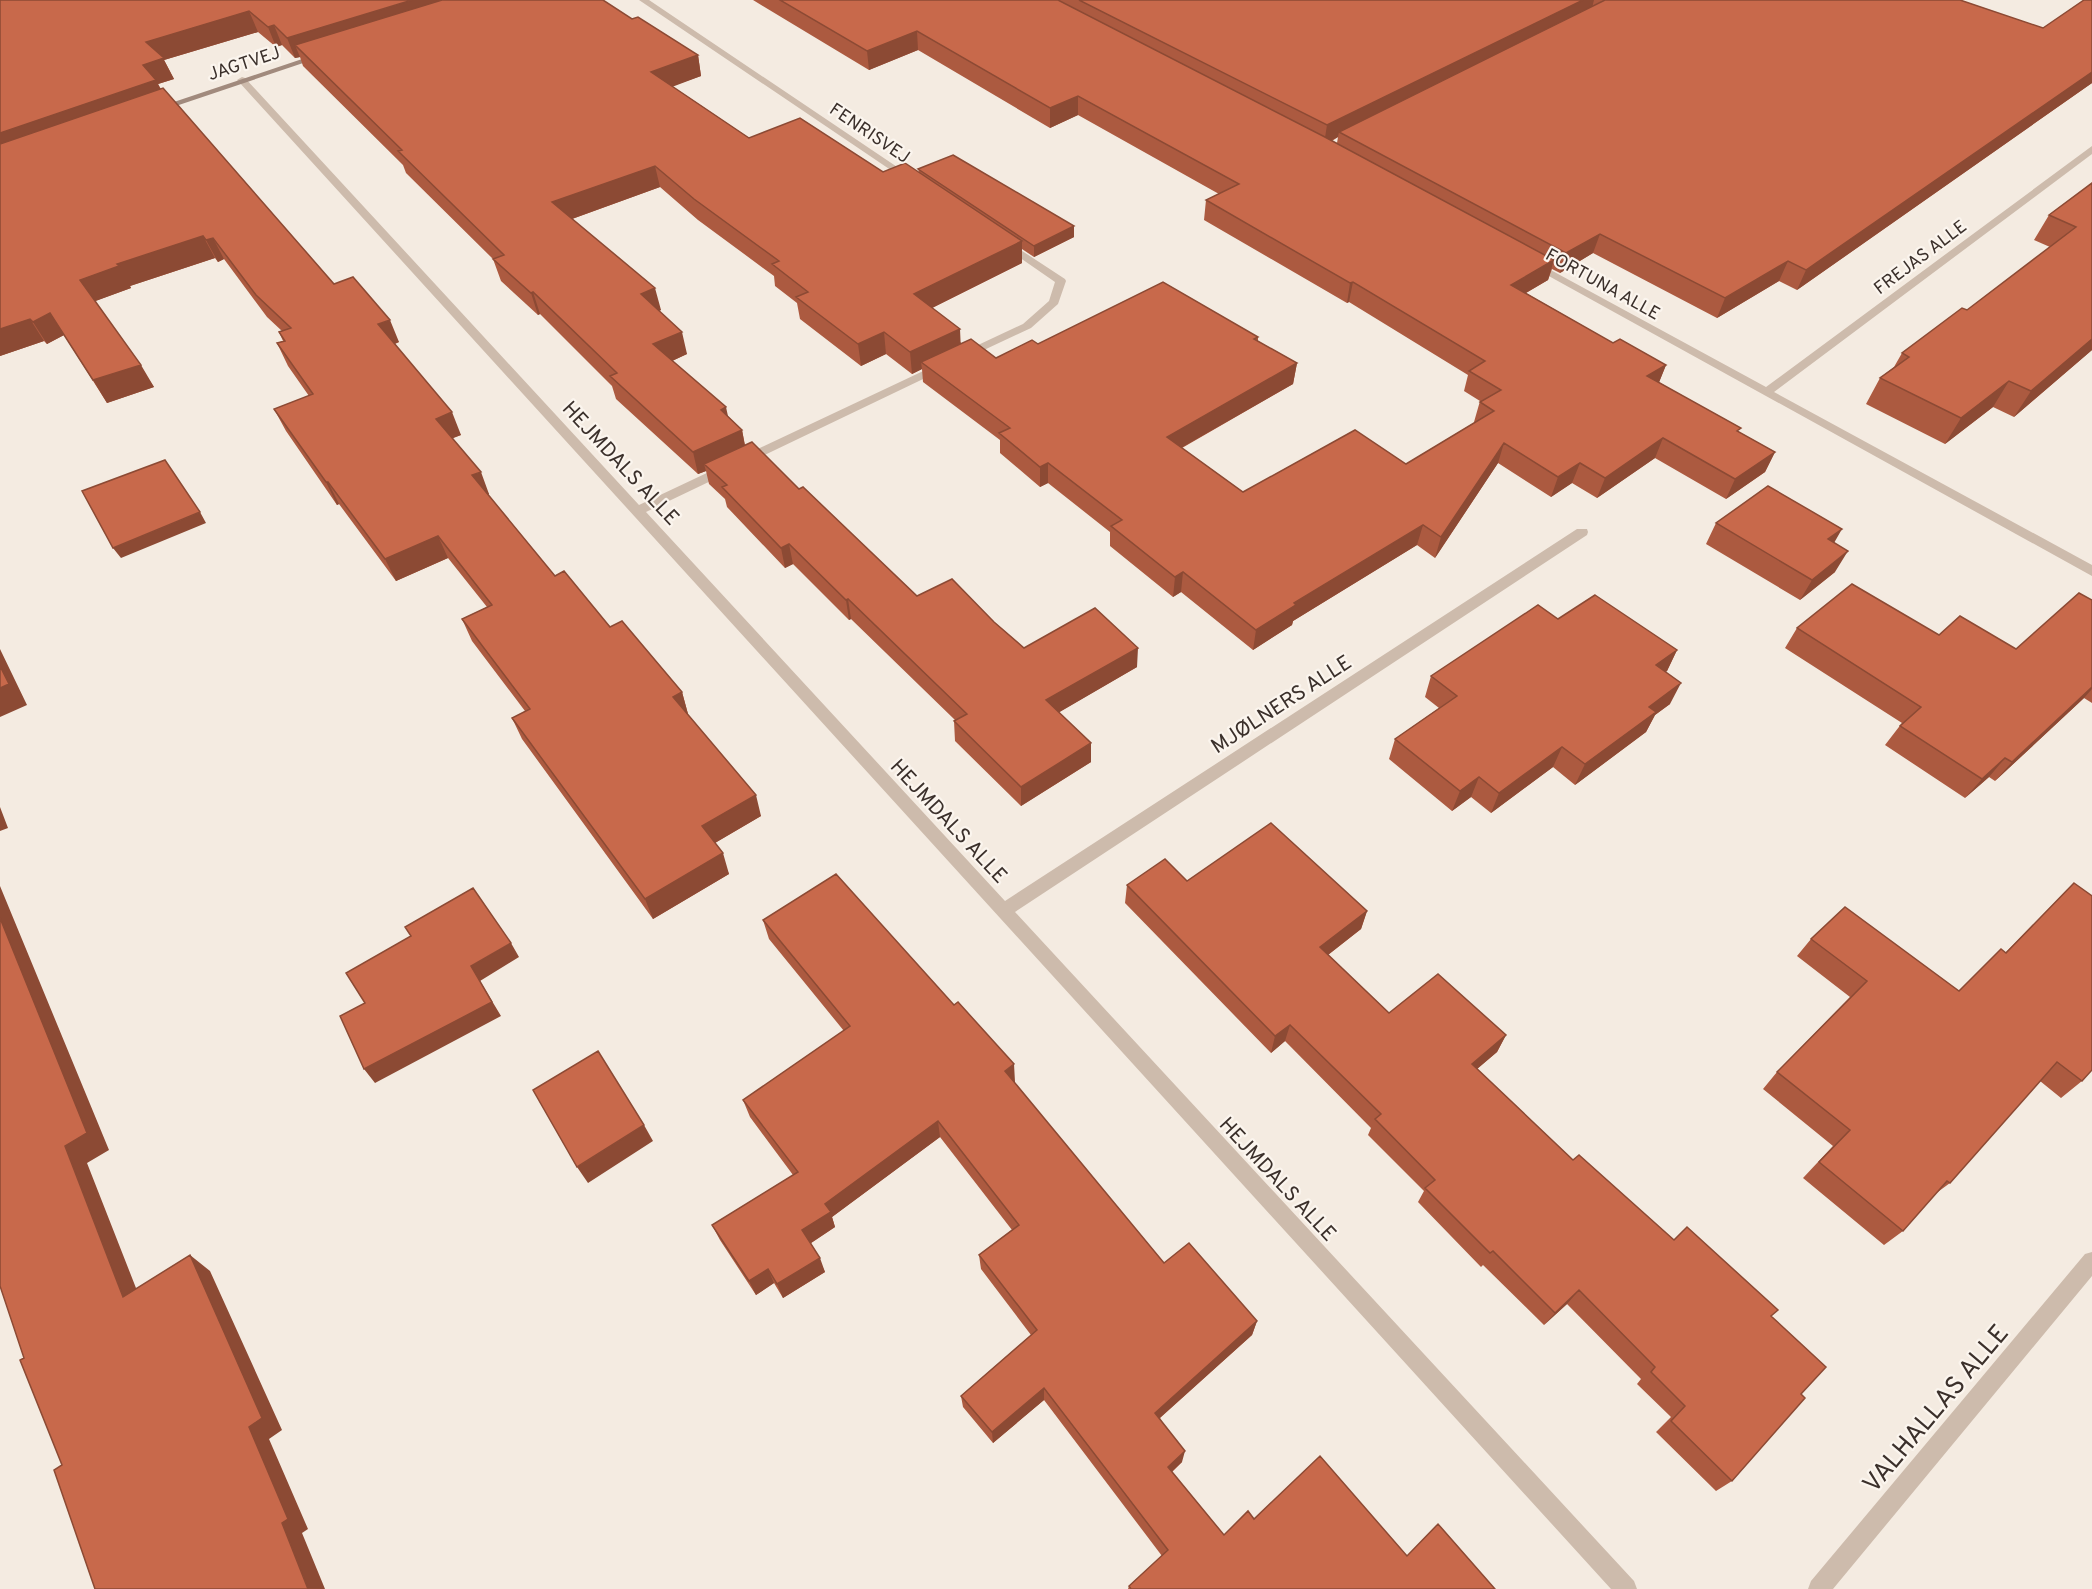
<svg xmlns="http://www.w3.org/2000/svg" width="2092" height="1589" font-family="Overpass,sans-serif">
	<rect width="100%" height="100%" fill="#f4ebe1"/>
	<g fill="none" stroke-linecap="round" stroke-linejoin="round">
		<!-- street -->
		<path fill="#cdbbac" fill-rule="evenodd" d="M639,0H649L915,179L907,181Z
			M242,77L245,78L639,505L936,365H944V369L646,512L1005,901L1577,529H1587L1588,532L1587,535L1015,912L1634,1581L1637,1589H1611L239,82L237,80Z
			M2092,146V154L1774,392L2092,565V576L1527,264L1528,262H1536L1766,387Z
			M1007,241L1065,279L1066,281L1058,304L1031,328L969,357H961V353L1023,324L1049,301L1055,282L1003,246L1002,244Z
			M2092,1252V1276L1833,1589H1808L1811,1581L2085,1254Z"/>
		<!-- secondary -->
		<path fill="#a18a7d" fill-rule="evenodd" d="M317,54L324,56L161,111L153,109Z"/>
	</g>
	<!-- wall -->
	<path fill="#ac5a40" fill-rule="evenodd" d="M0,0L632,19L698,55L701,76L672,86L749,138L883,172H919L918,169L1074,226V237L1034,257L1022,249V263L932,308L961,343L996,358L1038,344L1258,337V341L1297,363L1293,384L1182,448L1243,492L1406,464L1475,422H1474L1480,401L1464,391L1468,375L1349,302L1347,303L1204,220L1206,200L1219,194L1078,115L1050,128L918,50L869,70L753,0H1960L2043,28L2092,0V83L1797,290L1779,281L1717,318L1593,253L1560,273L1552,269L1548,280L1526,293L1613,343L1666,365L1659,382L1739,432L1775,452L1765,472L1726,499L1655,458L1597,498L1572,483L1551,497L1498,463L1435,558L1417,545L1293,621L1292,625L1253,650L1181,592L1173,597L1110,546V532L1048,483L1040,487L1000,453V440L923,382L922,369L912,374L886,354L861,366L800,319L797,303L775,286L774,276L698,220L660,187L572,219L661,310L659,311L687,354L672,361L742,430L745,445L799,489L917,596L994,622L1024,648L1137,667L1059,712L1091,762L1021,806L955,741L954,721L955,720L851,619L849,620L793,564L785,568L727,507L725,499L709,484L706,471L698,474L616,399L612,386L540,314L538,315L501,281L493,259L406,173L403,165L303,66L300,57L295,58L282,45L276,47L258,32L164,60L174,79L158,84L161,89L334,284L399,342L395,344L461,435L452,438L489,494L488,495L555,576L682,692L688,714H687L761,816L715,843L729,874L653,919L522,739L512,718L525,711L472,641L462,619L487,607L448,558L396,581L339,504L337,505L286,431L274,409L309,396L288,366L277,343L283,341L279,332L282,331L267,317L224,259L218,262L215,258L130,286L131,288L95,301L154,387L107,403L64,335L47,344L44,341L0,356ZM1338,137L1337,143L1332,141Z
		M2092,183V350L2014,417L1993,407L1945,444L1866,404L1880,378L1894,367L1902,353L1967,310L2050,247L2034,240L2049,215Z
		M1716,523L1834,543L1835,572L1800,600L1706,544Z
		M2092,600V703L2084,698L1995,781L1989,777L1965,798L1885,745L1902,723L1785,648L1797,628L1939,635L2016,649Z
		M1677,650L1667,671L1665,672L1670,704L1655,715L1646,732L1575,785L1553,767L1491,813L1471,797L1452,811L1389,759L1395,739L1439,708L1425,697L1431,676Z
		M1187,881L1367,911L1361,929L1328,955L1389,1013L1506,1035L1497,1052L1477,1069L1573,1160L1771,1316L1801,1394L1732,1481L1716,1491L1656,1432L1671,1417L1637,1384L1641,1379L1567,1304L1544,1325L1483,1265L1481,1267L1418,1202L1424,1191L1368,1135L1371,1128L1285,1041L1271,1053L1125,903L1127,885Z
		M2074,883L2082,1081L2061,1098L2040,1081L1950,1183L1935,1194L1903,1231L1884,1245L1803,1178L1833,1146L1763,1089L1777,1072L1850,997L1797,956L1811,939L1959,991L2006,952Z
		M763,920L1015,1082H1014L1164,1263L1257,1321L1252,1335L1160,1418L1182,1462L1172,1472L1224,1535L1254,1519L1407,1556L1438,1524L1495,1589H1128L1129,1586L1162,1556L1044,1400L993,1443L963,1407L961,1396L1031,1335L981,1269L979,1255L1012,1230L940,1137L832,1217L835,1227L811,1243L825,1272L783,1298L774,1283L756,1295L720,1240L712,1225L793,1175L750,1117L743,1100L844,1031L769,939Z"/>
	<!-- shaded-wall -->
	<path fill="#8c4a34" d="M412,0H484L295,45L300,57L295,58L287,38Z
		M1583,0H1594L1591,12L1339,132L1338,137L1324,144L1327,125Z
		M249,11L258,32L164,60L174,79L158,84L166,101L0,159V133L143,65L146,42Z
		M274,25L282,45L276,47L268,27Z
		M917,31L918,50L869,70L867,51Z
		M698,55L701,76L656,93L651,72Z
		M2092,72V83L1797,290L1806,270Z
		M1078,96V115L1050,128V108Z
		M655,166L660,187L558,224L552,202Z
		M1074,226V237L1034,257V246Z
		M1600,234L1593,253L1560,273L1566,253Z
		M203,236L215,258L130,286L131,288L93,302L80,280L117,264Z
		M213,238L224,259L218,262L206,240Z
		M1022,241V263L916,316L914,294Z
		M1554,260L1548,280L1505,305L1511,285Z
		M1788,261L1779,281L1717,318L1725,298Z
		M1353,282L1349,302L1347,303L1350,283Z
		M655,288L661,310L646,316L641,294Z
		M533,292L540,314L538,315L531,293Z
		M50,313L64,335L47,344L33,322Z
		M30,319L44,341L0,356V329Z
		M390,320L399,342L388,346L378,324Z
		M960,329L961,351L921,362L922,369L912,374L910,352Z
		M682,332L687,354L659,367L653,344Z
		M884,332L886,354L861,366L858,344Z
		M2092,339V350L2014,417L2031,391Z
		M1297,363L1293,384L1165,457L1167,437Z
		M141,365L154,387L107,403L93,380Z
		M1666,365L1658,385L1647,376Z
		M2009,381L1993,407L1945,444L1961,418Z
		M726,407L731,430L721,410Z
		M452,412L461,435L446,441L436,419Z
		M742,430L746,452L704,464L706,471L698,474L693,452Z
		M1663,438L1655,458L1597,498L1605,478Z
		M1504,443L1498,463L1435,558L1441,537Z
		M1775,452L1765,472L1726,499L1735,479Z
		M1048,463V483L1040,487V467Z
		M1580,463L1572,483L1551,497L1558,477Z
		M481,472L489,494L481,498L472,475Z
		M326,482H328L339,504L337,505Z
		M200,512L206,523L121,558L113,548Z
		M1423,525L1417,545L1293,621L1292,625L1253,650L1256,630L1294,603Z
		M1842,529L1830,550L1828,539Z
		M438,536L448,558L396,581L385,559Z
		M789,544L793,564L785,568L781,548Z
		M1848,551L1835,572L1800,600L1812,580Z
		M1183,572L1181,592L1173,597L1175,577Z
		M848,599L851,619L849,620L846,600Z
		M1138,648L1137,667L1046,720V700Z
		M0,649L27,705L0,717Z
		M1677,650L1667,671L1646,686L1656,665Z
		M1681,683L1670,704L1655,715L1646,732L1575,785L1585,764L1649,707Z
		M2092,687V689L2084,698L1995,781L2012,762Z
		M682,692L688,714L679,718L673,697Z
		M1091,743V762L1021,806V787Z
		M1562,747L1553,767L1491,813L1499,793Z
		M2005,758L1989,777L1965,798L1982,779Z
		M1479,777L1471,797L1452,811L1460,791Z
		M756,795L761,816L708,847L702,826Z
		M0,807L8,828L0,831Z
		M723,853L729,874L653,919L645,899Z
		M0,886L109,1150L87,1163L145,1311L123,1297L65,1146L0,918Z
		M1367,911L1361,929L1315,965L1320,947Z
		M511,943L519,957L480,981L501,1016L375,1083L364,1069L471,966Z
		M1290,1025L1285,1041L1271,1053L1275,1036Z
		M1506,1035L1497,1052L1464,1080L1472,1064Z
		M1014,1064L1015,1082L1005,1089V1071Z
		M938,1121L940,1137L832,1217L835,1227L808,1245L802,1230L825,1204Z
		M644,1125L653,1141L588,1183L577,1167Z
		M190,1255L210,1271L282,1430L269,1439L308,1529L302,1533L325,1589H308L282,1523Z
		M820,1258L825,1272L783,1298L777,1284Z
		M768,1269L774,1283L756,1295L749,1281Z
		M1579,1290L1567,1304L1544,1325L1555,1313Z
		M1257,1321L1252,1335L1153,1424L1155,1413Z
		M1044,1388V1400L993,1443L992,1432Z
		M1185,1451L1182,1462L1165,1478L1168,1467Z"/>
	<!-- building -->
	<path fill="#c8694b" stroke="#8c4a34" stroke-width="1.5" d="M0,0H412L287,38L274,25L268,27L249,11L146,42L164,58L143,65L156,80L0,133Z
		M442,0H603L632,19L638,17L698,55L651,72L749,138L800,118L883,172L905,163L1022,241L914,294L960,329L910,352L884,332L858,344L796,297L808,292L772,264L779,261L694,199L655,166L552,202L655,288L641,294L682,332L653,344L726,407L721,410L742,430L693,452L610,376L617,373L533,292L531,293L493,259L504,255L398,151L402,150L295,45Z
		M780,0H1058L1323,136L1554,260L1511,285L1613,343L1620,339L1666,365L1647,376L1741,428L1737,431L1775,452L1735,479L1663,438L1605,478L1580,463L1558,477L1504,443L1441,537L1423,525L1294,603L1296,605L1256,630L1183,572L1175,577L1111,526L1122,520L1048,463L1040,467L999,433L1010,428L921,362L971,339L996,358L1032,340L1038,344L1163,282L1258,337L1254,339L1297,363L1167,437L1243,492L1355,430L1406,464L1494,411L1480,402L1501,390L1469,371L1485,361L1353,282L1350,283L1206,200L1239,184L1078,96L1050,108L917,31L867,51Z
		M1079,0H1583L1327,125Z
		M1605,0H1960L2043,28L2084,0H2092V72L1806,270L1788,261L1725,298L1600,234L1566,253L1339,132Z
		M163,88L334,284L353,277L390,320L378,324L452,412L436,419L481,472L472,475L555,576L564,571L610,627L622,621L682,692L673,697L756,795L702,826L723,853L645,899L512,718L530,709L462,619L492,605L438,536L385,559L328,482H326L274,409L313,394L277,343L285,341L279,332L291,328L256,295L213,238L206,240L203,236L117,264L119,266L80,280L141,365L93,380L50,313L33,322L30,319L0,329V144Z
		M953,155L1074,226L1034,246L918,169Z
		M2092,183V339L2031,391L2009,381L1961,418L1880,378L1909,357L1902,353L1962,308L1967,310L2076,227L2049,215Z
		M752,442L799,489L803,487L917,596L952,579L994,622L1024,648L1095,608L1138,648L1046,700L1091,743L1021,787L954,721L967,714L848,599L846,600L789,544L781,548L722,487L727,485L704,464Z
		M165,460L200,512L113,548L82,491Z
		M1768,486L1842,529L1828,539L1848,551L1812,580L1716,523Z
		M1852,584L1939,635L1960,616L2016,649L2079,593L2092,600V687L2012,762L2005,758L1982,779L1900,726L1921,707L1797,628Z
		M1595,595L1677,650L1656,665L1681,683L1649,707L1656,712L1585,764L1562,747L1499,793L1479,777L1460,791L1395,739L1457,696L1431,676L1538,605L1558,619Z
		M0,666L9,684L0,688Z
		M1271,823L1367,911L1320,947L1389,1013L1438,974L1506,1035L1472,1064L1573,1160L1579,1155L1674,1240L1687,1227L1778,1310L1771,1316L1826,1367L1801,1394L1805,1398L1732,1481L1671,1421L1685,1406L1651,1372L1655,1367L1579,1290L1555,1313L1493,1251L1490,1253L1425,1188L1435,1180L1375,1119L1381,1114L1290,1025L1275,1036L1127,885L1165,859L1187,881Z
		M836,874L954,1005L958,1002L1014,1064L1005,1071L1164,1263L1189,1243L1257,1321L1155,1413L1185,1451L1168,1467L1224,1535L1248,1511L1254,1519L1320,1456L1407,1556L1438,1524L1495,1589H1131L1129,1586L1168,1550L1044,1388L992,1432L961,1396L1037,1330L979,1255L1019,1225L938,1121L825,1204L831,1212L802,1230L820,1258L777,1284L768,1269L749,1281L712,1225L798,1172L743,1100L850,1026L763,920Z
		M2074,883L2092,896V1070L2082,1081L2057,1062L1950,1183L1947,1181L1903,1231L1819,1162L1850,1130L1777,1072L1867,981L1811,939L1845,907L1959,991L2001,949L2006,953Z
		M473,888L511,943L471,966L492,1002L364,1069L340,1016L365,1003L346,973L411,936L405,927Z
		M0,918L87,1133L65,1146L123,1297L190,1255L262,1418L249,1427L288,1519L282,1523L308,1589H95L54,1470L62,1465L20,1360L24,1358L0,1286Z
		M598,1051L644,1125L577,1167L533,1090Z"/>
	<g text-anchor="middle" stroke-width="4.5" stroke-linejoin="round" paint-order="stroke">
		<!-- far-street labels -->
		<g font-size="18" fill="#3b302b" stroke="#fbf5ee">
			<text transform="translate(244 63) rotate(-18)" y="6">JAGTVEJ</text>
			<text transform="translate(870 133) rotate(34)" y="6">FENRISVEJ</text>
			<text transform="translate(1920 257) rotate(-37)" y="6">FREJAS ALLE</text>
			<text transform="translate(1603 284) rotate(29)" y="6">FORTUNA ALLE</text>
		</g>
		<!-- street labels -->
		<g font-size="21" fill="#3b302b" stroke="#fbf5ee">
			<text transform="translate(621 463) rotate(47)" y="7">HEJMDALS ALLE</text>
			<text transform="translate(1281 704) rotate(-33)" y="7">MJØLNERS ALLE</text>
			<text transform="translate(949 821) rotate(47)" y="7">HEJMDALS ALLE</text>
			<text transform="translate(1278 1179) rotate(47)" y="7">HEJMDALS ALLE</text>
		</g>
		<!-- near-street labels -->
		<g font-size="26" fill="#3b302b" stroke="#fbf5ee">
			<text transform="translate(1935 1408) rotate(-50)" y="9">VALHALLAS ALLE</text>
		</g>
	</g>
</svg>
